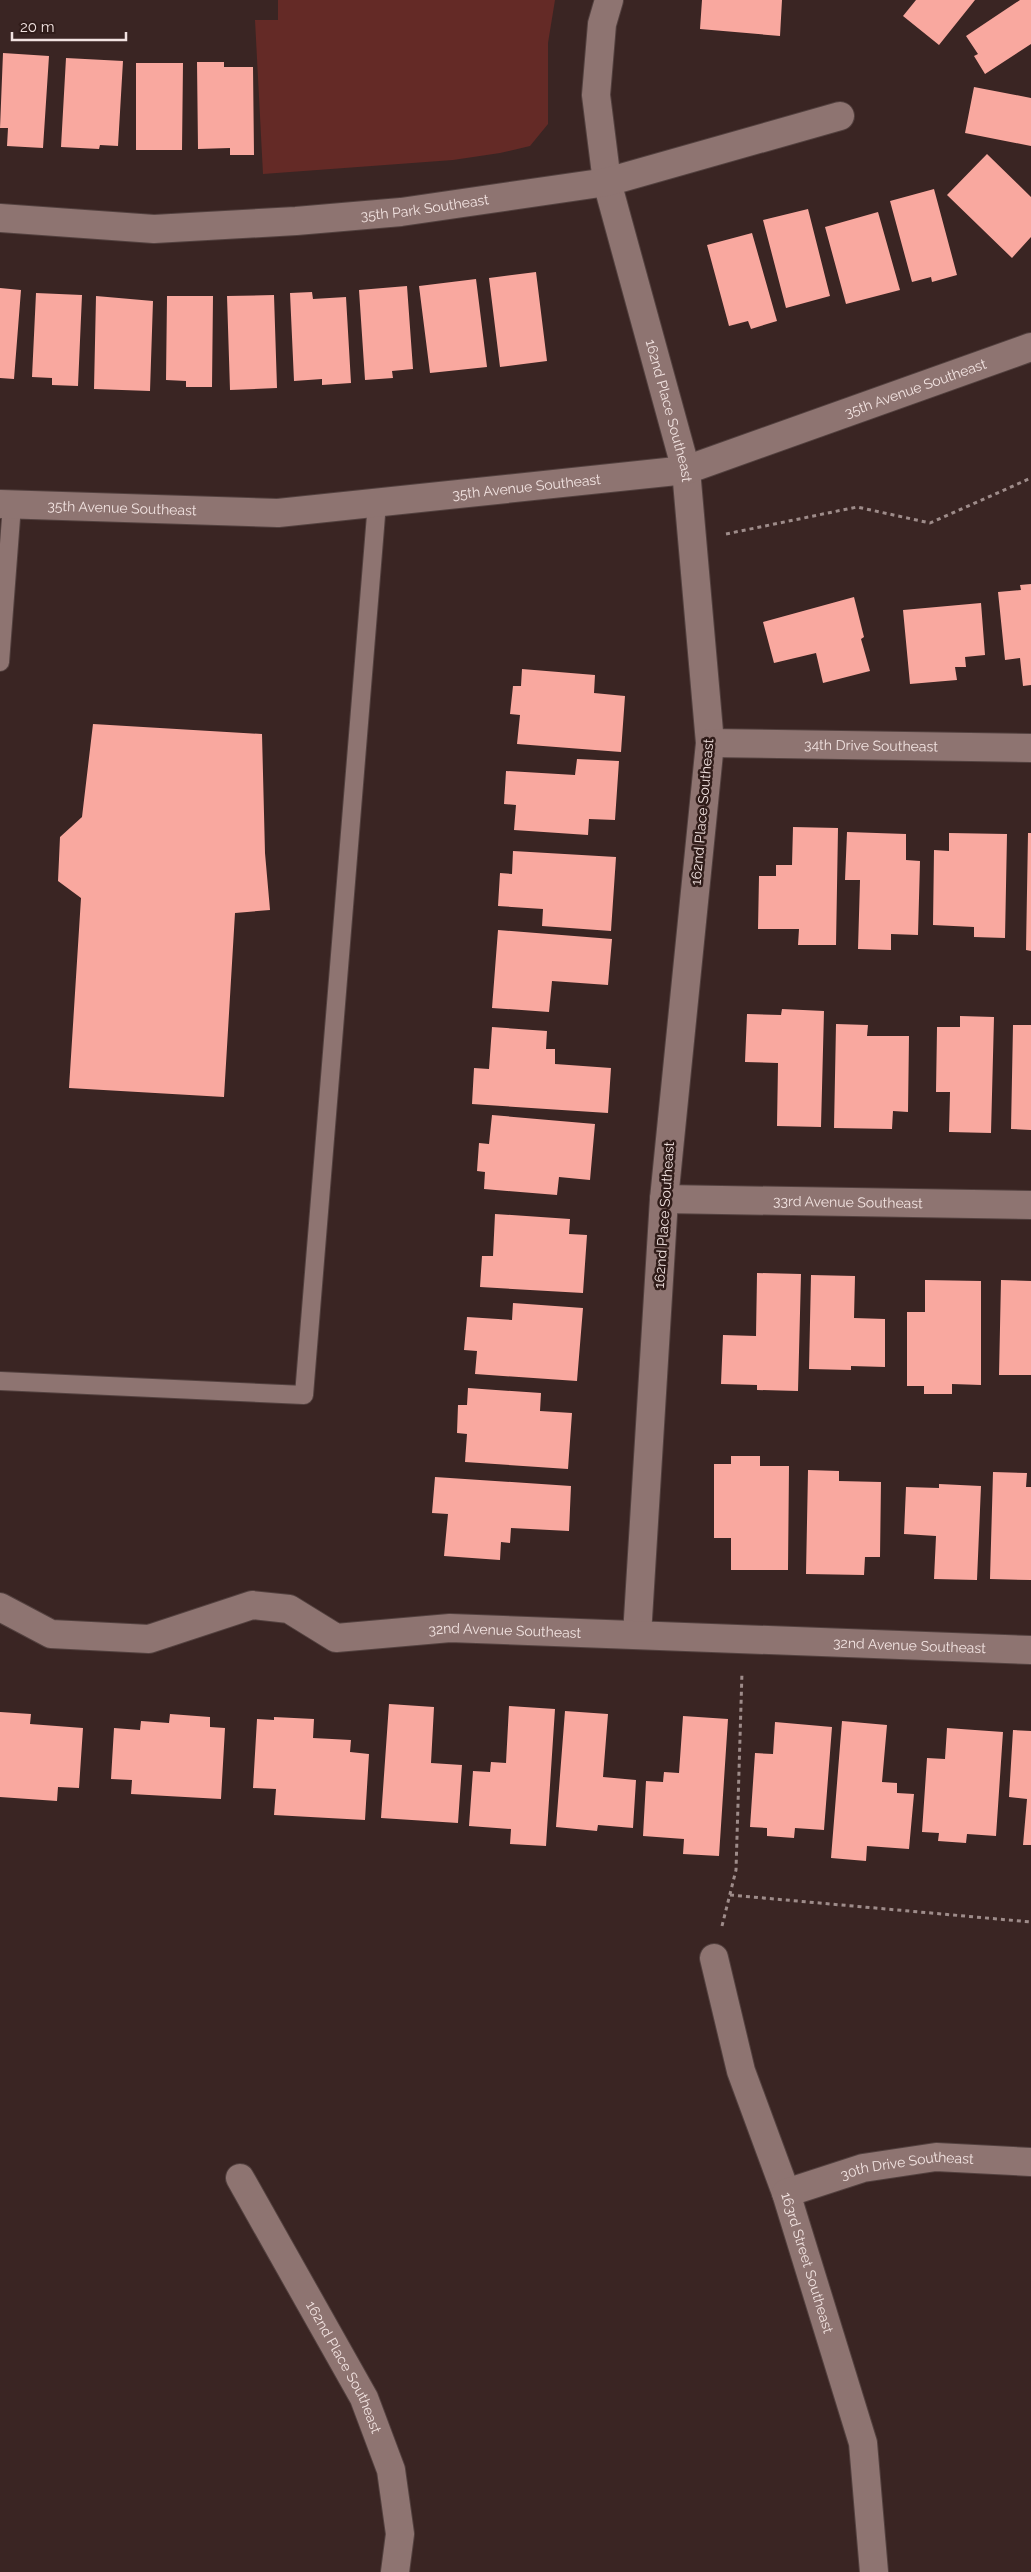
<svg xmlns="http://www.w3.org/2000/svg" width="1031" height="2572" font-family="Raleway,sans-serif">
	<rect width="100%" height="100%" fill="#3a2523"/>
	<!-- green -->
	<path fill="#642a26" d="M278,0H555L548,43V124L530,146L500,153L453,160L263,174L255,20H278Z"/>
	<!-- building -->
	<path fill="#f9a89f" d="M702,0H782L780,36L700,29Z
		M916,0H975L939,45L903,16Z
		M1020,0H1031V44L985,74L974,56L978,54L966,36Z
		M3,53L49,56L43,148L7,146L8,128H0Z
		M66,58L123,61L118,146L100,145L99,149L61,147Z
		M197,62H224V67H253L254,155H230V148L198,149Z
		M136,63H183L182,150H136Z
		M974,87L1031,98V146L965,133Z
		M987,154L1031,197V237L1012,258L947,195Z
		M934,189L957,275L932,282L931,277L912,282L890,201Z
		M808,209L830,296L786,308L763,220Z
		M878,212L900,290L846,304L825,227Z
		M752,233L777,321L751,329L748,321L729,326L707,245Z
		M536,272L547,361L500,367L489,278Z
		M476,279L487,367L430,373L419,286Z
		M407,286L413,369L392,371L393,378L365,380L359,290Z
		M0,288L21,290L14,379L0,378Z
		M312,292L313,299L346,297L351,383L322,385V379L294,381L290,293Z
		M36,293L82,295L78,386L52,385V378L32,377Z
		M274,295L277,388L230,390L227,296Z
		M96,296L153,301L150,391L94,389Z
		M167,296H213L212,387H186V381L166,380Z
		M1031,584V685L1023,686L1020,658L1005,660L998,592L1021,590L1020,585Z
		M854,597L864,637L861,639L870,671L823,683L816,653L774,663L763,622Z
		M981,603L985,655L965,657L966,667H955L957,680L910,684L903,610Z
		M522,669L595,675L594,693L625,696L621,752L517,744L520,715L510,714L513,686H521Z
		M93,724L262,734L265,853L270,910L235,913L224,1097L69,1088L81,898L58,881L60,837L82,817Z
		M577,759L619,761L615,820L589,819L588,835L514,830L516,805L504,804L506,771L575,775Z
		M793,827L838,828L836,945H798L799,929H758L759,876H776V865H792Z
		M847,832L906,834V860L920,861L918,935L891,934V950L858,949L860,880H845Z
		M949,833L1007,834L1005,938L974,937V927L933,925L934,850L949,851Z
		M1028,833H1031V951L1026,950Z
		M513,851L616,857L611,931L542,926L543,909L498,906L500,873L512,874Z
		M498,930L612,939L608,985L552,981L549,1012L492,1008Z
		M782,1009L824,1011L821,1127L777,1126L778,1063L745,1062L747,1014L781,1015Z
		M960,1016L994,1017L991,1133L949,1132L950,1092H936L937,1027H960Z
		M836,1024L868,1025L867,1036H909L908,1112L893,1111L892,1129L834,1128Z
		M1013,1025H1031V1130L1011,1129Z
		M492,1027L547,1031L546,1049H555V1064L611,1068L608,1113L472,1104L474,1068L489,1069Z
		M492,1115L595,1124L590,1180L559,1177L557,1195L484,1189L485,1172L477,1171L479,1143L489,1144Z
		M495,1214L570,1219L569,1234L587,1235L583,1293L480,1287L482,1256H493Z
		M757,1273L801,1274L798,1391L757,1390V1385L721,1384L723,1335L756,1336Z
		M811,1275L855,1276L854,1318L885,1319V1367L851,1366V1370L809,1369Z
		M925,1280L981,1281V1385L952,1384V1394H924V1386H907V1312H925Z
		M1001,1280L1031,1281V1375H999Z
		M513,1303L583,1308L577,1381L475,1374L477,1351L464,1350L467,1317L512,1320Z
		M468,1388L541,1393L540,1411L572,1413L568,1469L465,1462L467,1434L457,1433L458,1405H467Z
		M731,1456H760V1466H789L788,1570H731V1538H714V1464H731Z
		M808,1470L839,1471V1481L881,1482L880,1557H865L864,1575L806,1574Z
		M993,1472L1027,1473L1026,1487H1031V1580L990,1579Z
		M435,1477L571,1486L569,1531L511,1528L510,1543L501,1542L500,1560L444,1556L448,1514L432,1513Z
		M939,1484L981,1486L977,1580L934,1579L936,1536L904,1534L906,1487L939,1488Z
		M389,1704L434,1707L431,1763L462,1765L458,1823L381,1818Z
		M509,1706L555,1709L546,1846L510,1844L511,1829L469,1826L473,1771L490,1772L491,1762L506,1763Z
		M565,1711L608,1714L603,1777L636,1780L633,1828L598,1825L597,1831L556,1827Z
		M0,1712L31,1714L30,1724L83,1728L79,1788L58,1787L57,1801L0,1797Z
		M170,1714L210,1717V1727L225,1728L221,1799L131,1794L132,1780L111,1779L114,1728L140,1730L141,1721L169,1723Z
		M683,1716L728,1719L719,1856L683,1854L684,1839L643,1836L646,1781L663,1782L664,1772L679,1773Z
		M274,1717L314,1719L313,1738L351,1740L350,1752L369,1754L365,1820L274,1815L276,1789L253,1788L257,1719L274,1720Z
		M842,1721L887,1725L882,1782L897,1783V1793L914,1794L909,1849L867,1846L866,1861L831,1858Z
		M775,1722L832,1727L824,1830L795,1828L794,1838L767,1836V1828L750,1827L755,1753L773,1754Z
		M947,1728L1003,1732L996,1836L967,1834L966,1843L938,1841L939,1833L922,1832L927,1758L945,1759Z
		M1013,1730L1031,1731V1845H1023L1027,1799L1009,1797Z"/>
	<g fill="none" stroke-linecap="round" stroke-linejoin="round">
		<defs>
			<path id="service" d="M0,662L12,505
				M0,1381L304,1395L377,503"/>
			<g id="minor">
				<path id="s1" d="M609,0L602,24L596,95L607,182L686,470L710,743L664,1199L637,1635"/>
				<path id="s2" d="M0,218L154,229L296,221L401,212L607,182L840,116"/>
				<path id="s3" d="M710,743L1031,748"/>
				<path id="s4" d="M664,1199L1031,1205"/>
				<path id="s5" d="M0,1607L51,1634L149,1639L252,1605L289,1609L336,1638L450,1628L1031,1650"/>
				<path id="s6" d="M714,1958L741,2071L786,2193L863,2443L874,2572"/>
				<path id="s7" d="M240,2178L364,2398L391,2470L400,2534L395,2572"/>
				<path id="s8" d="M786,2193L863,2168L936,2157L1031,2162"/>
			</g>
			<g id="tertiary">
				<path id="s9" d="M0,504L278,513L686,470L1031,347"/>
			</g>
		</defs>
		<!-- service casing -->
		<use href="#service" stroke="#53413f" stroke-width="20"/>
		<!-- minor casing -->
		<use href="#minor" stroke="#53413f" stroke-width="30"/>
		<!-- tertiary casing -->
		<use href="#tertiary" stroke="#53413f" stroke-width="30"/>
		<!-- path -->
		<path stroke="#9e8c8a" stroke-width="3" stroke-dasharray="4 4" stroke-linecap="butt" d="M726,534L857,507L930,523L1031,478
			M730,1895L1031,1922
			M722,1926L736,1870L742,1672"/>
		<!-- service -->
		<use href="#service" stroke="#8e7471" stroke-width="18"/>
		<!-- minor -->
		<use href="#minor" stroke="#8e7471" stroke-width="28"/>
		<!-- tertiary -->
		<use href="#tertiary" stroke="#8e7471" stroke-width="28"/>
	</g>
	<g text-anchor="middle" stroke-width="5" stroke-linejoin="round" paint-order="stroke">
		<!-- street labels -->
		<g font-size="14" fill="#f2e3e1" stroke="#301c19">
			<text dy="5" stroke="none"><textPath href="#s2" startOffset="426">35th Park Southeast</textPath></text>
			<text dy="5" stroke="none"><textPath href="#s9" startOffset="932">35th Avenue Southeast</textPath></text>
			<text dy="5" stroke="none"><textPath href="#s1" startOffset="421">162nd Place Southeast</textPath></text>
			<text dy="5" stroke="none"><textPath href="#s9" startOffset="528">35th Avenue Southeast</textPath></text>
			<text dy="5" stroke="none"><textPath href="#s9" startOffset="122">35th Avenue Southeast</textPath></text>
			<text dy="5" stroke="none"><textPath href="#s3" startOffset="161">34th Drive Southeast</textPath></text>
			<text transform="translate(702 812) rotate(-85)" y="5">162nd Place Southeast</text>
			<text dy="5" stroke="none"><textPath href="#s4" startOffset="184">33rd Avenue Southeast</textPath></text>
			<text transform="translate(664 1215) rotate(-86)" y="5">162nd Place Southeast</text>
			<text dy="5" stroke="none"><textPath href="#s5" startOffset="526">32nd Avenue Southeast</textPath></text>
			<text dy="5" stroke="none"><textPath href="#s5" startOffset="931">32nd Avenue Southeast</textPath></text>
			<text dy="5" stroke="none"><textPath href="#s8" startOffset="125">30th Drive Southeast</textPath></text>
			<text dy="5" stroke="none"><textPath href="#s6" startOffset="319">163rd Street Southeast</textPath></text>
			<text dy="5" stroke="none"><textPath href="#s7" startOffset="216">162nd Place Southeast</textPath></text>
		</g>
	</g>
	<!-- scale -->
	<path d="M12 32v8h114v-8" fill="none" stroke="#f2e3e1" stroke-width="2.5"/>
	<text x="20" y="32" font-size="15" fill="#f2e3e1" stroke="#301c19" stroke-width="4" paint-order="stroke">20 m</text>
</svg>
